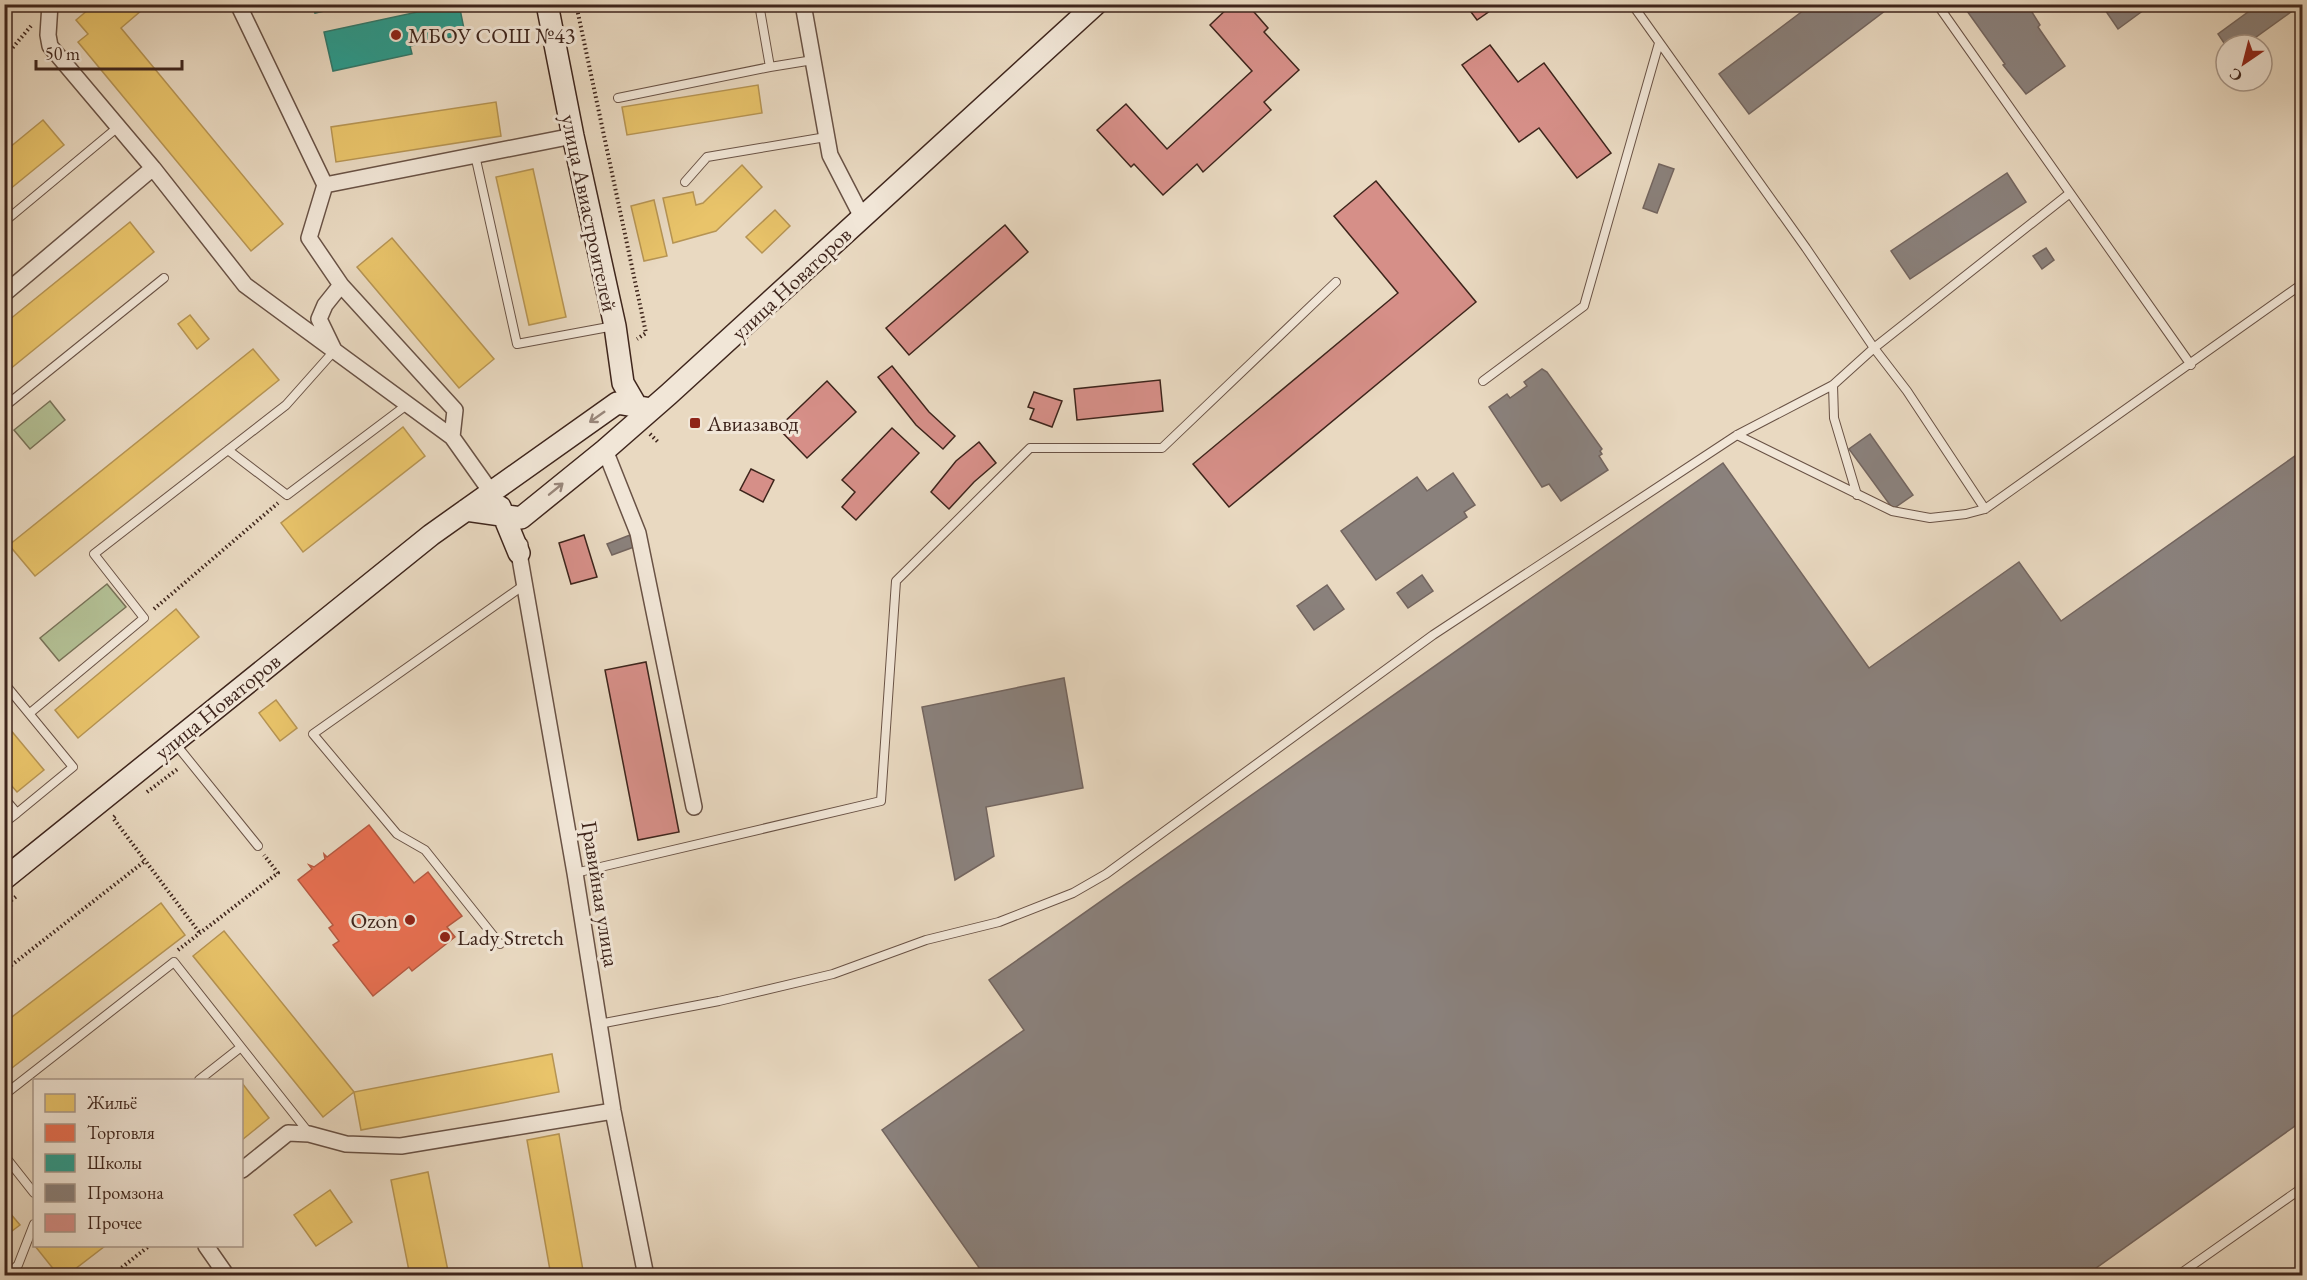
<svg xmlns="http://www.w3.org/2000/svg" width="2307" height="1280" font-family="'EB Garamond',serif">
	<rect width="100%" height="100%" fill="#e9d9c1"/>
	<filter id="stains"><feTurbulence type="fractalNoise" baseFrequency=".00333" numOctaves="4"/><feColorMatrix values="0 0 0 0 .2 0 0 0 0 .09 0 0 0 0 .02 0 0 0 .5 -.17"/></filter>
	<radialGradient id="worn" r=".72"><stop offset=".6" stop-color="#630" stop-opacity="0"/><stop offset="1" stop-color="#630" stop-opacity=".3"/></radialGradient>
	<!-- green -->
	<path fill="#b3c095" stroke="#787258" stroke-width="1.5" d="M50,401L65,420L30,449L14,430Z
		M107,584L126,607L59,661L40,638Z"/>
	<!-- homes -->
	<path fill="#e9c46a" stroke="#b69453" stroke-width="1.5" d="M95,4H149L121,28L283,224L251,251L78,42L88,34L76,20Z
		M677,4H706V6L679,11Z
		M758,85L762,113L627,135L622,107Z
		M496,102L501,136L336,162L331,127Z
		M43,120L64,145L4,194V152Z
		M742,165L762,187L716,231L673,243L663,198L693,192L696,205L703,203Z
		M533,169L566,317L529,325L496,177Z
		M654,200L667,256L644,261L631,206Z
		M775,210L790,226L762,253L746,237Z
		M130,222L154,252L4,374V324Z
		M392,238L494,359L459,388L357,267Z
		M190,315L209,339L197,349L178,324Z
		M253,349L279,380L35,576L9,545Z
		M403,427L425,456L303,552L281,523Z
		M176,609L199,637L78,738L55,710Z
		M276,700L297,728L280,741L259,713Z
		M4,722L44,770L17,792L4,777Z
		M161,903L185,935L4,1074V1023Z
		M224,931L354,1092L323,1117L193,956Z
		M552,1054L559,1092L361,1130L354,1092Z
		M242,1083L269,1118L242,1140Z
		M559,1134L584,1276H551L527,1140Z
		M428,1172L449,1276H410L391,1180Z
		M330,1190L352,1222L316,1246L294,1215Z
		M4,1206L20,1225L4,1237Z
		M35,1246H105L66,1276H59Z"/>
	<!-- shops -->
	<path fill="#e76f51" stroke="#b45941" stroke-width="1.5" d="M369,825L414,883L428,872L462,916L447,927L455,937L412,971L409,967L373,996L333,945L339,941L329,928L333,925L298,880L312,869L309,865L314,867L325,859L324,854L327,857Z"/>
	<!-- schools -->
	<path fill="#2a9d8f" stroke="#30796c" stroke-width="1.5" d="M313,4H355L315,13Z
		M426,4H459L465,34L410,46L412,54L333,71L324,32L427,10Z"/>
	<!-- industry -->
	<path fill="#8a817c" stroke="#73655f" stroke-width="1.5" d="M1812,4H1894L1749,114L1719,74Z
		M1962,4H2027L2040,25L2038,27L2065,66L2026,94L2003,65L2005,64Z
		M2101,4H2152L2118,29Z
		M2259,4H2302L2245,45L2226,46L2218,34Z
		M1659,164L1674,169L1657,213L1643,208Z
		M2007,173L2026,202L1910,279L1891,251Z
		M2046,248L2054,260L2042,269L2033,256Z
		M1542,369L1547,372L1602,449L1600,451L1602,454L1599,456L1608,470L1561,501L1549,484L1542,487L1489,407L1507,394L1510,398L1527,386L1524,382Z
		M1870,434L1913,495L1893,509L1849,449Z
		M2302,451V1121L2085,1276H985L882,1130L1024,1030L989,980L1723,463L1869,668L2019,562L2061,621Z
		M1453,473L1475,505L1464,512L1467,517L1376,580L1341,531L1417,477L1427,491Z
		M630,535L634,547L612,555L607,544Z
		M1422,575L1433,591L1408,608L1397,593Z
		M1327,585L1344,609L1314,630L1297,606Z
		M1064,678L1083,788L986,807L994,856L955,880L922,707Z"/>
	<!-- building -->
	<path fill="#d68f88" stroke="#3e251c" stroke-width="1.5" d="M1232,4H1247L1268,28L1264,32L1299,70L1264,102L1271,110L1203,172L1197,164L1163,195L1134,164L1131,167L1097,130L1126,104L1167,149L1252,71L1210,25Z
		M1465,4H1500L1477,20Z
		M1490,45L1518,82L1544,63L1611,153L1577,178L1539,128L1519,142L1462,65Z
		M1376,181L1476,302L1229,507L1193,464L1398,293L1334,216Z
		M1005,225L1028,252L909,355L886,328Z
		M892,366L929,412L955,436L943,449L916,425L878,377Z
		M1160,380L1163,411L1077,420L1074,389Z
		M827,381L856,412L807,458L778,428Z
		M1034,392L1062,401L1052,427L1030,419L1034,409L1028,407Z
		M892,428L919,453L856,520L842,507L855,492L842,480Z
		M979,442L996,463L974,482L949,509L931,492L956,461Z
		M751,469L774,480L763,502L740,490Z
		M584,535L597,577L571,584L559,543Z
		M646,662L679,832L638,840L605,670Z"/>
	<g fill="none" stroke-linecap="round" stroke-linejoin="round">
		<defs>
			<path id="lane" d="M759,4L770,67L813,60
				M1632,4L1806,248L1874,348L1907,391L1985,509L2302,284
				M1937,4L2191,365
				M618,98L770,67
				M475,155L517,344L614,326
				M685,182L707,157L826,137
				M4,222L118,127
				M1483,381L1584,306L1659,43
				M1833,385L1834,418L1857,495
				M4,407L164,278
				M1737,435L1892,511L1930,518L1966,514L1985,509
				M228,450L287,495L408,404
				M4,683L73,767L17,813
				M30,713L144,618L94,554L286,405L334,351
				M174,742L258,846
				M4,798L17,813L4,823
				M575,873L881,801L896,581L1030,448H1162L1336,282
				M500,944L425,850L397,834L313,734L524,585
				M599,1024L719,1001L833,974L926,940L999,922L1073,893L1106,874L1433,635L1737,435L1833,385L1874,348L2070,193
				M199,1080L241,1047L309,1133
				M4,1095L174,962L241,1047
				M4,1155L34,1193
				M6,1276L18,1265L34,1224
				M2177,1276L2302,1188"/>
			<path id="street" d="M50,4L48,35L50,46L153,168L245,285L452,437L491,492
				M238,4L325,185L573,136
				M803,4L830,155L862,217
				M325,185L309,238L341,285L455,410L452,437
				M4,294L153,168
				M334,350L319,319L325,305L341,285
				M605,450L638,533L694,807
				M520,545L519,553L575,873L613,1111L646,1276
				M242,1170L288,1133L309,1134L346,1144L401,1146L613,1111
				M206,1246L227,1276"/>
			<path id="secondary" d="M547,4L573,136L615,326L623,383L641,414
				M500,507L519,553
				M466,510L521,518L605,450L669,394L1096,4
				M4,879L431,535L617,403L651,409"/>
		</defs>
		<!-- lane casing -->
		<use href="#lane" stroke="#695245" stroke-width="10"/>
		<!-- street casing -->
		<use href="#street" stroke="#695245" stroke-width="18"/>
		<!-- secondary casing -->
		<use href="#secondary" stroke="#3e251c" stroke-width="24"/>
		<!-- path -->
		<path stroke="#3e251c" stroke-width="4" stroke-dasharray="1.5 3" stroke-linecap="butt" d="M576,4L646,333L637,339
			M4,58L31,26
			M650,434L658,442
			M154,609L278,503
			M147,792L179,768
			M115,816L113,818L199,932
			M4,906L18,895
			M178,950L278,873L264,855
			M4,971L145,861
			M111,1276L149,1246"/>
		<!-- lane -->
		<use href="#lane" stroke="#f1e6d7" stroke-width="8"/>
		<!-- street -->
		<use href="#street" stroke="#f1e6d7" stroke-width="15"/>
		<!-- secondary -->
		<use href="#secondary" stroke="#f1e6d7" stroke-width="21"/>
	</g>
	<!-- one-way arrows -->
	<defs><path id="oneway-shaft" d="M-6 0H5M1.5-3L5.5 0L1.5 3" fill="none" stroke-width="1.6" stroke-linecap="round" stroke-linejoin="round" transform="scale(1.5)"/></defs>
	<g stroke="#98867a">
		<use href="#oneway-shaft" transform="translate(597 417) rotate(145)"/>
		<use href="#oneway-shaft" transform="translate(556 489) rotate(-39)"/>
	</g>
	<!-- markers -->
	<g fill="#8f2418" stroke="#f1e6d7" stroke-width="2">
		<circle cx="396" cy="35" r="6"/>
		<rect x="689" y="417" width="12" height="12" rx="3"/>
		<circle cx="410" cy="920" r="6"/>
		<circle cx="445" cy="937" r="6"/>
	</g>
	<g text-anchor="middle" stroke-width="6" stroke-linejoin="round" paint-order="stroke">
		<!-- poi labels -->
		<g font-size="22" fill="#3e251c" stroke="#f1e6d7" text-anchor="start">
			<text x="408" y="43">МБОУ СОШ №43</text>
			<text x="707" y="431">Авиазавод</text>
			<text x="398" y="928" text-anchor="end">Ozon</text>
			<text x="457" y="945">Lady Stretch</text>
		</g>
		<!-- street labels -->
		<g font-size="22" fill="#3e251c" stroke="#f1e6d7">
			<text transform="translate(590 213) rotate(78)" y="8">улица Авиастроителей</text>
			<text transform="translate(791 283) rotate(-43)" y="8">улица Новаторов</text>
			<text transform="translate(217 706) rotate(-39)" y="8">улица Новаторов</text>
			<text transform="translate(601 894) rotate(81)" y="8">Гравийная улица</text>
		</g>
	</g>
	<!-- margin -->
	<rect width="2307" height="1280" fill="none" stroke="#e9d9c1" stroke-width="24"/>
	<rect x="6" y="6" width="2295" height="1268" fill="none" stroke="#3e251c" stroke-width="3"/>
	<rect x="12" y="12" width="2283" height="1256" fill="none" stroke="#3e251c" stroke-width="1.5"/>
	<!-- legend -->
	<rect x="33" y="1079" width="210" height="168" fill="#f1e6d7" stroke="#a9998c" stroke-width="1.5"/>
	<rect x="45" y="1094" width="30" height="18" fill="#e9c46a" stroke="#a9998c" stroke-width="1.5"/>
	<text x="87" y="1109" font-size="18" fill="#3e251c">Жильё</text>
	<rect x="45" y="1124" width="30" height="18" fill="#e76f51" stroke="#a9998c" stroke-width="1.5"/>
	<text x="87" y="1139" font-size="18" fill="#3e251c">Торговля</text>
	<rect x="45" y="1154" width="30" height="18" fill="#2a9d8f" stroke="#a9998c" stroke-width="1.5"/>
	<text x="87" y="1169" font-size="18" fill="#3e251c">Школы</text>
	<rect x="45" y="1184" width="30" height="18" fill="#8a817c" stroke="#a9998c" stroke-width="1.5"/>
	<text x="87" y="1199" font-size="18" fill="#3e251c">Промзона</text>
	<rect x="45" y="1214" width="30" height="18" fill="#d68f88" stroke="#a9998c" stroke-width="1.5"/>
	<text x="87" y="1229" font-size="18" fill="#3e251c">Прочее</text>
	<!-- north arrow -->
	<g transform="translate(2244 63) rotate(215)"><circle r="28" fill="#f1e6d7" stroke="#a9998c" stroke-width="1.5"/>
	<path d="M0-4.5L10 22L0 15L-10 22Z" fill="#8f2418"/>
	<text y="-9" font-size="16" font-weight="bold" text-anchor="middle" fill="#3e251c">С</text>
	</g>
	<!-- scale -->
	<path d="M36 60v9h146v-9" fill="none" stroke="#3e251c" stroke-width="3"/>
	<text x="45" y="60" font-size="18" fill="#3e251c" stroke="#f1e6d7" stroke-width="4.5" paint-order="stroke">50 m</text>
	<rect width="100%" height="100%" filter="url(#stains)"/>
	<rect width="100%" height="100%" fill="url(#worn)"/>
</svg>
